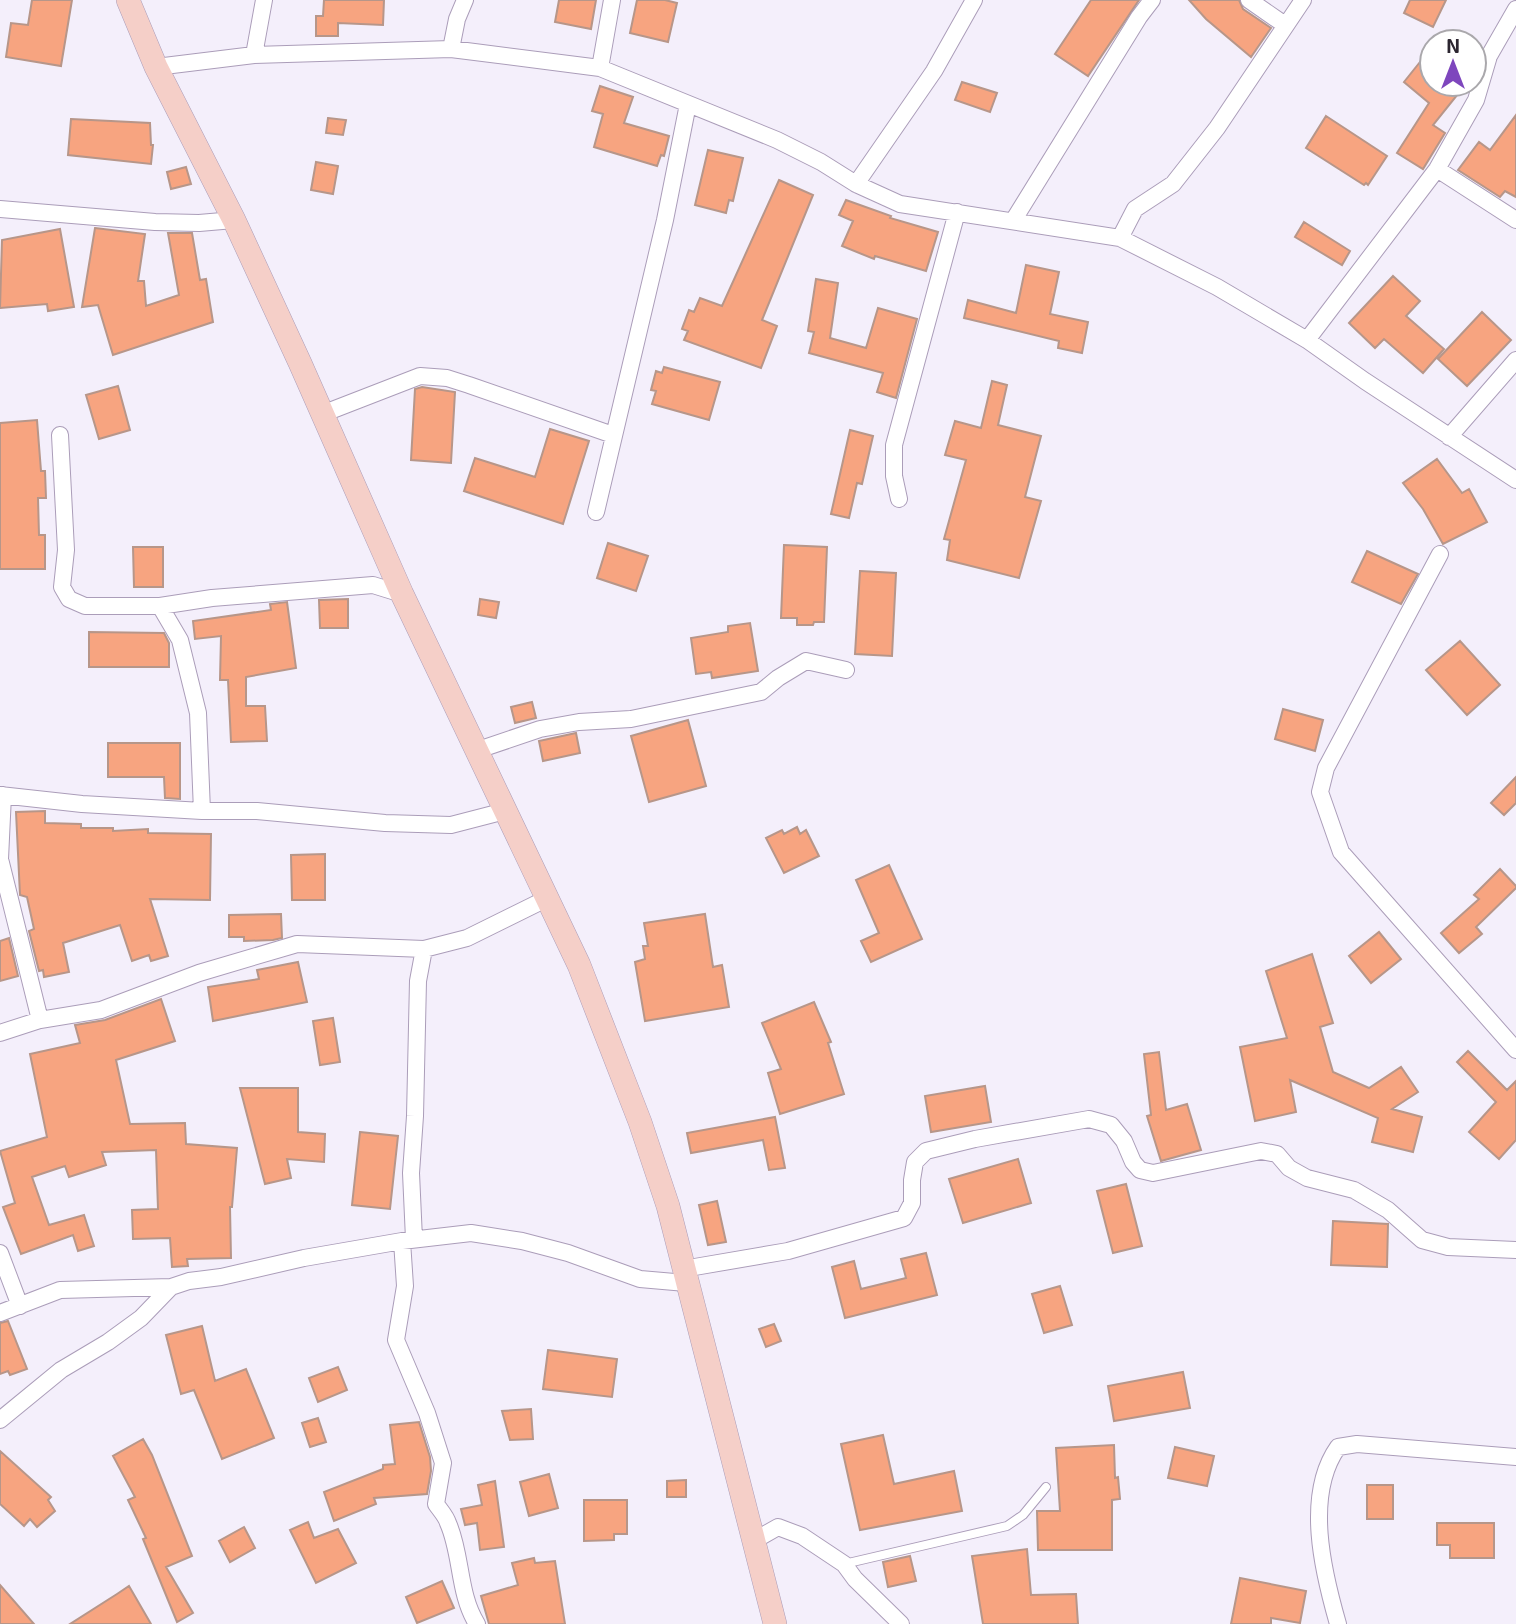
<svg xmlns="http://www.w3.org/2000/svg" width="1516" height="1624" font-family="'Exo 2',sans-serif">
	<rect width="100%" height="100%" fill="#f4effb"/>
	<!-- building -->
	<path fill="#f7a480" stroke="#b79689" stroke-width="2" d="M32,0H72L61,66L6,57L11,23L28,25Z
		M324,0H384L383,25L338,23V36H316V16H323Z
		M559,0H596L591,29L555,22Z
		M637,0H665L677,3L668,42L630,33Z
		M1091,0H1139L1088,76L1055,54Z
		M1189,0H1239L1243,9L1271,28L1251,57L1206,19Z
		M1410,0H1446L1433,27L1404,13Z
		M1432,47V84H1466L1433,125L1445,133L1423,169L1397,153L1429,103L1404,82Z
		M962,82L997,93L990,112L955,100Z
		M600,86L633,97L624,123L669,136L664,156L661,155L657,166L594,147L603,114L592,111Z
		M1516,115V197L1505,191L1500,197L1458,170L1479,142L1490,150Z
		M1326,116L1387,156L1368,185L1366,183L1364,185L1306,148Z
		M328,118L346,120L343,135L326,133Z
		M71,119L150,123L151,145H153L151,164L68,155Z
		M708,150L743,158L733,201L729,200L726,213L695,205Z
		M316,162L338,166L333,194L311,190Z
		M186,167L191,184L171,189L167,172Z
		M779,180L813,195L762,320L777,326L761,368L684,340L688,331L682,329L689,310L694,312L700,298L722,306Z
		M846,200L891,216L890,218L938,232L926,271L875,256L874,259L842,246L853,221L839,215Z
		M1304,222L1350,251L1342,265L1295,237Z
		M95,228L145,234L138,281H144L146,306L179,295L168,233H192L200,280L206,279L213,322L113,355L98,305L82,307Z
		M60,229L74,307L48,311L47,304L0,308L2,240Z
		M1026,265L1059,272L1050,314L1088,322L1082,353L1058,348L1059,341L964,318L968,300L1016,313Z
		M1393,276L1420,301L1406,316L1444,349L1423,373L1384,339L1375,348L1349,323Z
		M816,279L838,283L830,338L866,348L878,308L917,319L896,398L877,392L883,373L809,353L814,332L808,331Z
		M1482,312L1511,340L1467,386L1438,359Z
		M664,367L720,382L709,420L652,404L656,391L651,390L656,371L662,373Z
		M992,381L1007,385L998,425L1041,436L1025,497L1041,501L1019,578L947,560L950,540L944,539L966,460L945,455L955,421L981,428Z
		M118,386L130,430L99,439L86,395Z
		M422,387L455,392L451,463L411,460L415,389Z
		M37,420L41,471H45L46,498H38L39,535H45V569H0V423Z
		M550,429L589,441L563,524L464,491L475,458L535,477Z
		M850,430L873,436L862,484L857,483L849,518L831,514Z
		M1437,459L1462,493L1469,489L1487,522L1443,544L1423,509L1403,483Z
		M608,543L648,556L636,591L597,578Z
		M784,545L827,547L824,622H814L813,625H797V618H781Z
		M133,547H163V587H134Z
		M1367,551L1418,574L1401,604L1352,582Z
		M860,571L896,573L892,656L855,654Z
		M348,599V628H320L319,600Z
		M480,599L499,602L496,618L478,615Z
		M287,602L296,668L246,677V706H265L267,741L231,742L228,680H220L221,636L195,639L193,621L271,610L270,604Z
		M750,623L758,671L712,678L711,672L696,674L691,638L728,632V626Z
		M89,632L164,633L169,643V667H89Z
		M1460,641L1500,685L1467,715L1426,670Z
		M532,702L536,718L515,723L511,707Z
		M1283,709L1323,720L1315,751L1275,739Z
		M688,720L706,786L649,802L631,736Z
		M576,733L580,753L543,761L539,741Z
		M108,743H180V799L165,798L164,777H108Z
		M1516,777V803L1504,815L1491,803Z
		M45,811V823L81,824V828H113V831L148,829V833L211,834L210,900L150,899L168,956L151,961L149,955L132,961L120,925L63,943L69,972L44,977L43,970L39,971L29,931L34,929L27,897L20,895L16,812Z
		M797,827L800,834L806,830L819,856L784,873L766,838L782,830L784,834Z
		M325,854V900H292L291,855Z
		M889,865L922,939L871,962L861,941L879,933L856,880Z
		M1500,869L1516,886V888L1476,927L1482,934L1459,953L1441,933L1479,899L1474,895Z
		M281,914L282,938L273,940L244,941V937H229V915Z
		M705,914L713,967L722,965L729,1007L645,1021L635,962L645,959L643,946H648L644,923Z
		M1379,932L1401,959L1371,983L1349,956Z
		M9,938L18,976L0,981V941Z
		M1312,954L1333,1023L1320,1027L1333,1072L1369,1088L1401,1067L1418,1092L1392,1109L1422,1117L1413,1152L1372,1142L1378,1118L1290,1080L1296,1112L1255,1121L1240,1047L1287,1038L1266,971Z
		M298,962L307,1002L213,1021L208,987L259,979L257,970Z
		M161,999L175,1041L116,1060L130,1124L185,1123L186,1144L237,1148L232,1207H230L231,1258L187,1259L188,1266L172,1267L170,1238L133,1239L132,1210L158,1209L156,1150L102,1152L106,1165L69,1177L65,1166L32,1177L49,1225L84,1215L94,1246L78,1251L73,1235L21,1254L3,1207L15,1203L0,1151L47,1137L30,1054L80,1043L75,1025L105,1020Z
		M814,1002L831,1042L828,1043L844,1094L780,1114L768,1073L781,1069L762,1023Z
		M333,1018L340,1062L320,1065L313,1021Z
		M1468,1051L1507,1090L1516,1081V1140L1499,1159L1469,1132L1496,1102L1457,1062Z
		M1159,1052L1166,1110L1187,1104L1201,1150L1161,1161L1147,1116L1151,1115L1144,1054Z
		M985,1086L991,1122L931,1132L925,1096Z
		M240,1088H298V1132L325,1134L324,1162L287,1159L291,1178L265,1184Z
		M775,1117L785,1168L769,1170L763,1140L691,1153L687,1133Z
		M360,1132L398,1136L390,1209L352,1205Z
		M1018,1159L1031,1203L963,1223L949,1179Z
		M1126,1184L1142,1246L1113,1253L1097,1191Z
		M717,1201L726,1242L708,1245L699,1205Z
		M1333,1221L1388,1224L1387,1267L1331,1265Z
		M926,1253L937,1295L845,1318L832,1267L854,1261L861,1289L906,1278L901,1259Z
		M1060,1286L1072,1325L1044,1333L1032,1294Z
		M8,1321L27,1369L10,1375L8,1371L0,1374V1323Z
		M774,1324L781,1341L766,1347L759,1329Z
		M202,1326L215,1381L246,1369L274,1438L222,1459L194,1390L181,1394L166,1335Z
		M548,1350L617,1359L612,1397L543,1389Z
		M338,1367L347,1390L318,1402L309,1378Z
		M1183,1372L1190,1408L1114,1421L1108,1386Z
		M531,1409L533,1439L510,1440L502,1411Z
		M318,1418L326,1442L310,1447L302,1423Z
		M419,1422L430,1457L431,1471L427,1494L374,1498L376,1504L334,1521L324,1492L383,1469V1465L395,1464L390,1425Z
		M883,1435L894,1484L954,1471L962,1511L860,1530L841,1444Z
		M143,1439L152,1455L192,1556L166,1567L193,1613L177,1622L143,1539L146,1538L128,1500L135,1497L113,1456Z
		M1114,1445L1115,1478L1118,1477L1120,1499L1112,1500V1550H1038L1037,1511H1060L1056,1448Z
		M1175,1447L1214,1456L1207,1486L1168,1478Z
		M0,1451L51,1497L48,1500L55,1511L37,1527L30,1519L24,1526L0,1504Z
		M549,1474L558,1508L529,1516L520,1482Z
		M686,1480V1497H667V1481Z
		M495,1481L504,1547L480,1550L477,1523L465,1525L461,1509L482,1505L478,1485Z
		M1367,1485H1393V1519H1367Z
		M584,1500H627V1534H614V1540L584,1541Z
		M308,1522L314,1538L338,1529L356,1563L316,1583L290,1530Z
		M1437,1523H1494V1558H1450V1545H1437Z
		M244,1527L255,1548L230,1562L219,1541Z
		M1027,1549L1031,1595L1076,1594L1078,1624H983L972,1556Z
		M910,1556L916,1581L888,1587L883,1562Z
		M534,1558L535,1563L555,1561L565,1624H489L481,1596L518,1585L512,1563Z
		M1240,1578L1306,1591L1300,1623L1271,1618V1624H1231Z
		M442,1581L454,1608L417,1623L406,1597Z
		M0,1585L34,1624H0Z
		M129,1586L151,1624H70L117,1594Z"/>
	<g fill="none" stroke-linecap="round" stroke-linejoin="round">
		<defs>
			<path id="lane" d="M844,1564L1007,1526L1023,1515L1046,1487"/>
			<path id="street" d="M1249,0L1285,25
				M451,49L457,19L465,0
				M254,55L264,0
				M156,67L254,55L451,49L600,68L777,140L821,162L856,184L900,204L1120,238L1217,287L1307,340L1365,381L1516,480
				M600,68L612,0
				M1437,169L1516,220
				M856,184L934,71L974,0
				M0,209L155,222L199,223L234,220
				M1013,221L1139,17L1152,0
				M1120,238L1135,209L1173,184L1217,128L1303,0
				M1307,340L1437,169L1476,100L1489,56L1516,9
				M322,414L420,376L447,378L469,385L613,435
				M60,435L66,550L62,587L69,599L85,606H160L212,598L373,585L402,594
				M1449,437L1516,360
				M899,499L894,476V445L957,212
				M596,512L665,220L688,104
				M1440,554L1326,768L1320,792L1341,852L1516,1050
				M160,606L180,640L198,713L202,811
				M478,750L540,729L579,722L631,719L761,692L778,678L806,661L846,670
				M0,795L82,804L202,811H257L385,823L451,825L505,811
				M3,795L0,859L40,1020
				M0,1033L40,1020L101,1010L199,973L297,944L424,949
				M414,1239L411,1173L415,1116L418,981L424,949L467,938L546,899
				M402,1241L405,1286L396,1340L427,1413L443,1463L436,1504C440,1510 446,1516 448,1523C462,1554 458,1594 477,1624
				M0,1253L20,1306
				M683,1269L788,1251L904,1218L912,1203V1180L915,1162L926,1151L975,1139L1089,1119L1111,1125L1124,1141L1133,1162L1140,1170L1153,1173L1261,1151L1277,1154L1289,1168L1307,1178L1354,1190L1388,1210L1422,1240L1448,1247L1516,1250
				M0,1313L60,1290L171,1287L189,1281L221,1277L304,1258L402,1241L471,1233L522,1241L568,1253L640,1279L686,1283
				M0,1420L61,1370L108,1342L141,1318L171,1287
				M755,1540L778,1527L802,1536L844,1564L855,1579L901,1624
				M1338,1624C1323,1572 1304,1495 1338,1447L1357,1444L1516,1457"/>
			<path id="secondary" d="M128,0L156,67L234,220L300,363L402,594L579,965L640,1122L668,1206L775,1624"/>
		</defs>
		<!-- lane casing -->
		<use href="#lane" stroke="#ab9db9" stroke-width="10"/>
		<!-- street casing -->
		<use href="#street" stroke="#ab9db9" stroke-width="18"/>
		<!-- secondary casing -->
		<use href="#secondary" stroke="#ab9db9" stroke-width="24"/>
		<!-- lane -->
		<use href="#lane" stroke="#fff" stroke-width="8"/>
		<!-- street -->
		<use href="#street" stroke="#fff" stroke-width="16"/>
		<!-- secondary -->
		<use href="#secondary" stroke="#f5cfc8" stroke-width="23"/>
	</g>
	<!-- north arrow -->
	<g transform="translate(1453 63)"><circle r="33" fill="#ffffff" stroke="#aaa8ac" stroke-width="2"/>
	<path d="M0-5L12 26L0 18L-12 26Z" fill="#7e46bd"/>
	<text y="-10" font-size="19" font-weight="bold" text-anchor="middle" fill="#2b2530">N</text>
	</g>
</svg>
